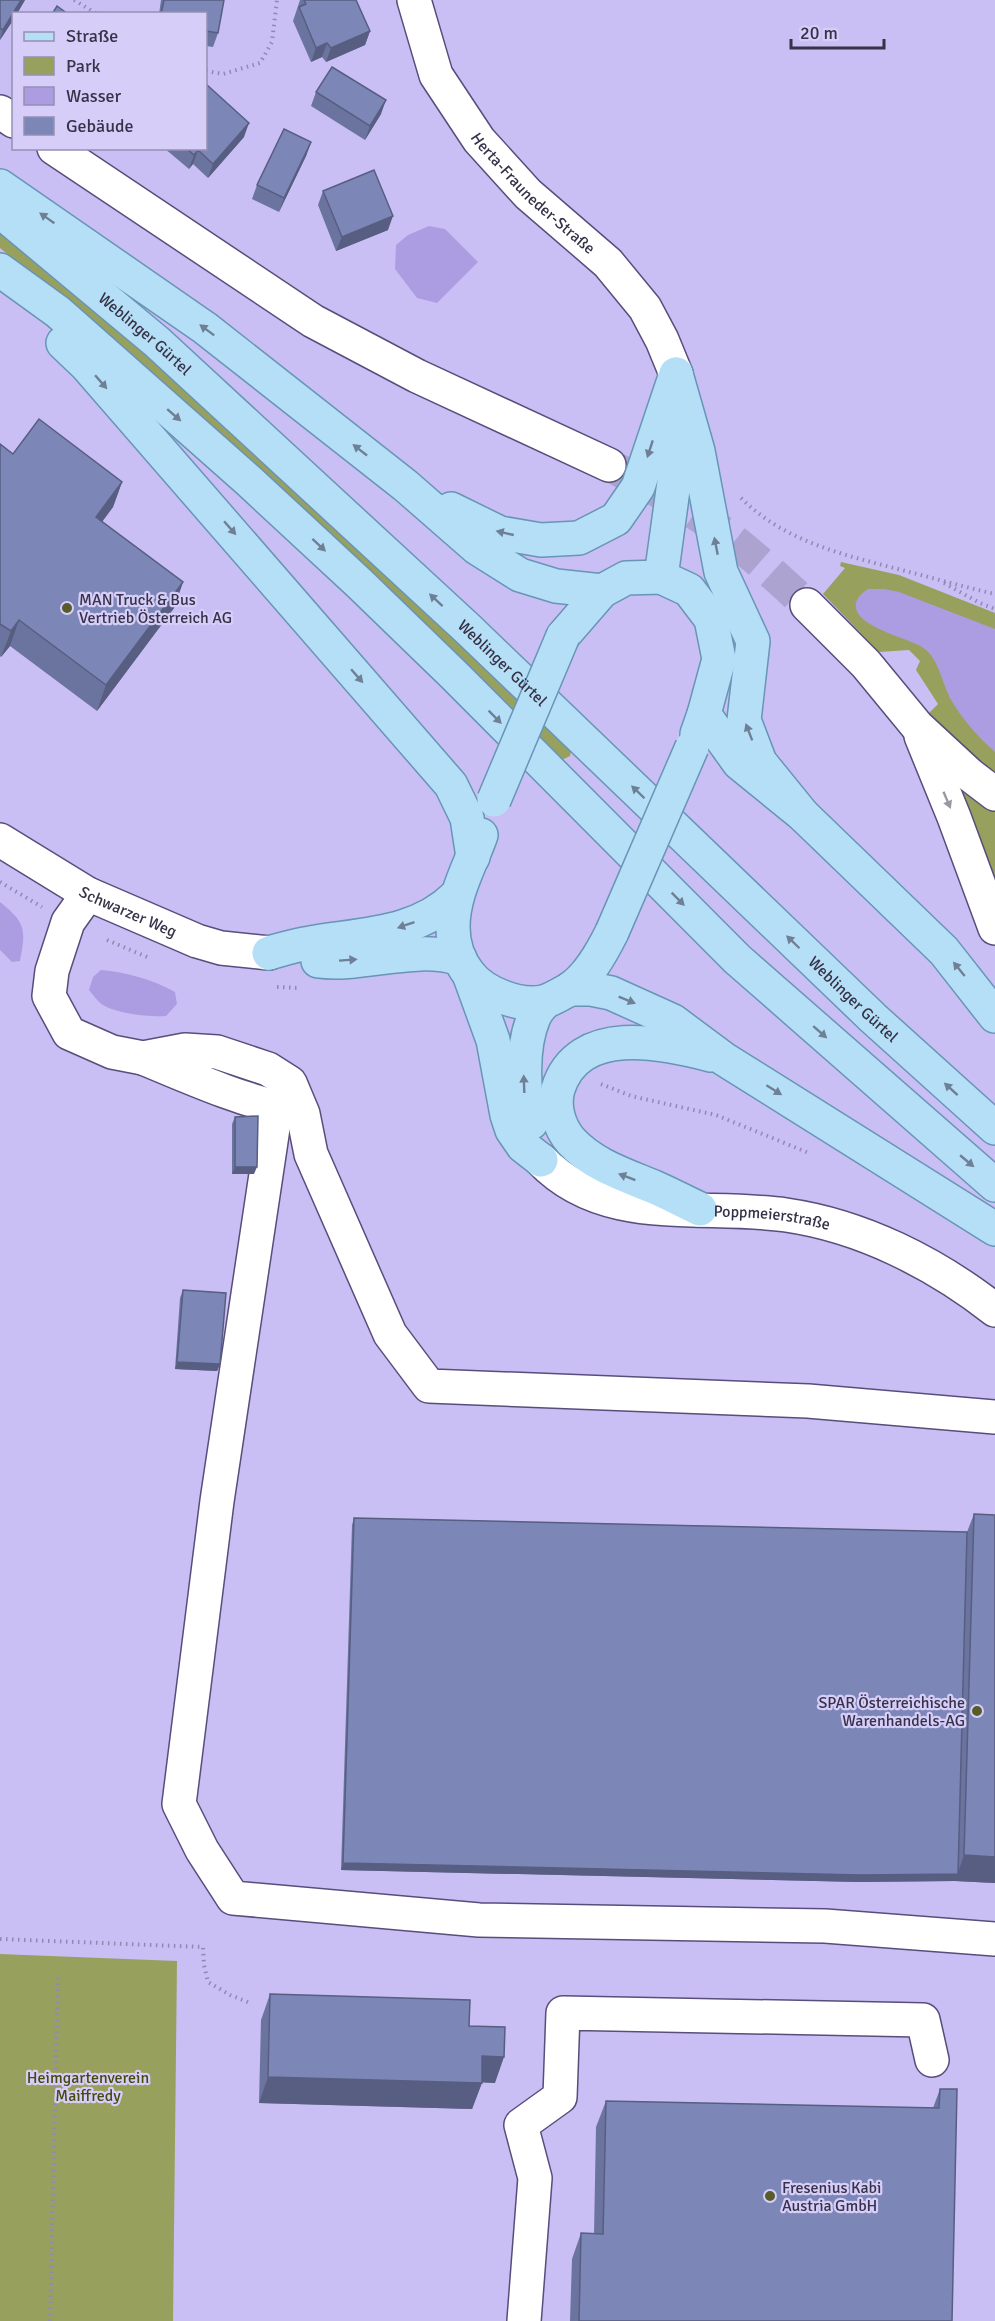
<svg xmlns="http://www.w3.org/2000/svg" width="995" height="2321" font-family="Signika,sans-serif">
	<rect width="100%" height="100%" fill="#c9bff4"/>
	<!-- green -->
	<path fill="#98a05e" d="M0,233L160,367L572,747L570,756L562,760L223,439L0,248Z
		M841,562L899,575L995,613V784L961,752L929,713L938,704L916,670L920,661L909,650L879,652L823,594L845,568L840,566Z
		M947,771L995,805V901Z
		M0,1954L177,1961L173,2321H0Z"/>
	<!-- water -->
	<path fill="#ac9de2" d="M429,226L445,229L478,262L437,303L417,298L395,269L396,245L408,235Z
		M868,589H885L899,592L995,629V752C979,738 964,721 953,703C942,686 940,658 922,647C908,638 851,626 856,603C858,596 862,593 868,589Z
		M0,902C26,923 26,929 20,961L12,962L0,950Z
		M101,970C126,972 154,980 175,992L177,1004L166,1016C149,1017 118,1014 103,1005C97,1001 94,996 89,990L93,977Z"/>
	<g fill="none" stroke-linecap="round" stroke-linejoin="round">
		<!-- minor-tunnel -->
		<path stroke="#aca3d1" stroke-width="33" stroke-dasharray="33 16" stroke-linecap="butt" d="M609,465C643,483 677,500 708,522C744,546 775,576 807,605"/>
		<defs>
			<g id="minor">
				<path id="s1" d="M414,0L436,75L479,140L528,194L608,263L645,308L662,340L676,374"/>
				<path d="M0,112L14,121"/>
				<path d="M54,148L313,321L417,376L609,465"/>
				<path d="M807,605L866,664L917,726L970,775L995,794"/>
				<path d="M921,736L954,817L995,928"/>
				<path id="s2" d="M0,840L88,894L197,941L221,948L269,953"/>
				<path d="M88,894L68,922L52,971L49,996L69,1033L112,1052L143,1058L185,1050L217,1052L268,1069L290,1083L303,1114L311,1154L390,1334L429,1386L808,1401L995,1417"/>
				<path d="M143,1058C193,1079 243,1101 296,1112"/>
				<path d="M276,1108L217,1501L179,1804L202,1850L233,1898L479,1920L825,1926L995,1939"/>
				<path id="s3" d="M541,1160C605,1227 702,1203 786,1215C862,1226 935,1263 995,1310"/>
				<path d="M524,2321L535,2178L521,2125L560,2097L563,2013L923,2020L932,2060"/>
			</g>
			<g id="major">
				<path d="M0,186L205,328L406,486L477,548L520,575L556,586L602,591"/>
				<path id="s4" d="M0,211L157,342L468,629L873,1018L995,1128"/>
				<path d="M0,270L58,312L249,481L359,583L454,675L737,959L995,1185"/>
				<path d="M63,343L86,365L451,785L467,818L473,857"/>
				<path d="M676,374L698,451L721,572L753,641L744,720L760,762L803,815"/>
				<path d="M451,509L500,533L541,540L579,538L616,519L638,487L676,374"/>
				<path d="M661,577L675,475L680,417"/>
				<path d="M563,636L602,591L626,578L661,577L689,590L711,619L719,659L704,714L697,734"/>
				<path d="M704,714L739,763L803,815L944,951L995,1016"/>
				<path d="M481,835C470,866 453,894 453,927C453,943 458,960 469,974C484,993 519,1007 543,1002C551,1000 561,994 568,990C588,978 602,952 612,932"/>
				<path d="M269,953C283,949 296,945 310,943C361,934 417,935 456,896"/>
				<path d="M318,961C363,967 416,944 460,959"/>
				<path d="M469,974L493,1040L507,1115L512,1130L523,1146L541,1160"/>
				<path d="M570,989H591L611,993L673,1021L724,1059L995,1229"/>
				<path d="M531,1123C523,1093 521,1047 534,1017C536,1012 541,1006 545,1002"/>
				<path d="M700,1209C685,1202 670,1194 654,1187C625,1175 593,1165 571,1141C559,1127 553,1107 558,1089C578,1024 662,1042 711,1055"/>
			</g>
		</defs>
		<!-- minor casing -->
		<use href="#minor" stroke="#584d7b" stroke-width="36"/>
		<!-- major casing -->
		<use href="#major" stroke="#6895b6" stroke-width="36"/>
		<!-- path -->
		<path stroke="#9189b2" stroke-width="4" stroke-dasharray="1.5 4.5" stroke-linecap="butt" d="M74,0L97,14
			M206,71L223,74L260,63L272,42L277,0
			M741,498C785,542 844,555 902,570C933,578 964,587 995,594
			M944,583L980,603L995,609
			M0,882L42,907
			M107,940L147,957
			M277,987L299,988
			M601,1084L631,1096L716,1115L809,1153
			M0,1939L203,1947L204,1965L208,1982L230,1995L250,2003
			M50,2321L58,1974"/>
		<!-- minor -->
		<use href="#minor" stroke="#fff" stroke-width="33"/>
		<!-- major -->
		<use href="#major" stroke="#b5dff7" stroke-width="33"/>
		<defs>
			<path id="major-bridge" d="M494,800L563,636
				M612,932L692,747"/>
		</defs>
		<!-- major-bridge casing -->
		<use href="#major-bridge" stroke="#6895b6" stroke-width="36" stroke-linecap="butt"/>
		<!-- major-bridge -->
		<use href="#major-bridge" stroke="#b5dff7" stroke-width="33"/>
	</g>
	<!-- wall -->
	<path fill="#6b749e" d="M0,0H25L0,40Z
		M161,0H224L218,33L213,47L206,46V14H159Z
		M300,0H356L370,31L365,45L326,62L322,57L311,62L293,21Z
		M316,92L381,114L365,140L311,106Z
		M244,137L208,178L193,164L189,169L164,148H206Z
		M311,142L306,156L279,212L252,199L257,185Z
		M323,191L388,230L336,251L318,205Z
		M0,444L13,454L122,482L113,507L102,522L183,582L174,608L97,711L10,646L1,657L0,656Z
		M235,1117L254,1174H232V1124Z
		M183,1290L220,1364L217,1371L175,1369L180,1298Z
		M974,1514L995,1883L955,1881L859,1882L341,1870L352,1525L354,1518L967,1532Z
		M270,1994L469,2026L495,2083L482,2082L472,2109L259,2103L261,2020Z
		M940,2089L952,2321H570L572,2259L581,2233L594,2234L596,2127L606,2101L933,2108Z"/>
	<!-- shaded-wall -->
	<path fill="#575e81" d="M21,0H25L17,14H14V19L0,40L3,30Z
		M370,31L365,45L326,62L331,48Z
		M327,43L322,57L311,62L316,48Z
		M386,100L381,114L365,140L370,126Z
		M249,123L244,137L208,178L213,164Z
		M311,142L306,156L279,212L284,198Z
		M198,150L193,164L189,169L194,155Z
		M393,216L388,230L336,251L342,237Z
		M122,482L113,507L86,543L96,517Z
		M183,582L174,608L97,711L106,685Z
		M19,620L10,646L1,657L11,631Z
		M235,1167H257L254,1174H232Z
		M177,1362L220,1364L217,1371L175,1369Z
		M964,1855L995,1857V1883L955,1881Z
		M343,1863L958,1874L955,1881L859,1882L341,1870Z
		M482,2056L504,2057L495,2083L473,2082Z
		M268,2077L482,2083L472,2109L259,2103Z"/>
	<!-- building -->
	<path fill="#7c87b8" stroke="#575e81" stroke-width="1.5" d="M0,0H21L3,30L0,28Z
		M164,0H224L218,33L206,31V14H161Z
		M304,0H356L370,31L331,48L327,43L316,48L299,7L306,4Z
		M57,6L68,14H52Z
		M332,67L386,100L370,126L316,92Z
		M206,84L249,123L213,164L198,150L194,155L186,148H206Z
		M284,129L311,142L284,198L257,185Z
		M374,170L393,216L342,237L323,191Z
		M39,419L122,482L96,517L183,582L106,685L19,620L11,631L0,624V444L13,454Z
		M258,1116L257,1167H235V1117Z
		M183,1290L226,1293L220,1364L177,1362Z
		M974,1514L995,1515V1857L964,1855Z
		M354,1518L967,1532L958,1874L862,1875L343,1863Z
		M270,1994L470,2000L469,2026L505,2027L504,2057L482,2056V2083L268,2077Z
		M940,2089H957L952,2321H579L581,2233L603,2234L606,2101L939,2108Z"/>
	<!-- one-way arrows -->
	<defs><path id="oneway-solid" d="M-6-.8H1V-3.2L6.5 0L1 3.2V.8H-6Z" transform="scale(1.5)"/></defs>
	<g fill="#6f8096">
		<use href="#oneway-solid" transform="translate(47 218) rotate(-145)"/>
		<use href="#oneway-solid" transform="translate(207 330) rotate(-143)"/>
		<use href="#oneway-solid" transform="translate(101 382) rotate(49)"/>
		<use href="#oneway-solid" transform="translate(174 415) rotate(41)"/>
		<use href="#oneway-solid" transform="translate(650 449) rotate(108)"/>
		<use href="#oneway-solid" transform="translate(360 450) rotate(-142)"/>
		<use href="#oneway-solid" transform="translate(230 528) rotate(49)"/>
		<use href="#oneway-solid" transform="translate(505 533) rotate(-167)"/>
		<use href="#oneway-solid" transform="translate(319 545) rotate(43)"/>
		<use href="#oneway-solid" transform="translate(716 546) rotate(-101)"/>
		<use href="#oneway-solid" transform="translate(436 600) rotate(-137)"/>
		<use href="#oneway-solid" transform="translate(357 676) rotate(49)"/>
		<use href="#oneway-solid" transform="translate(495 717) rotate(45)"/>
		<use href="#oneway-solid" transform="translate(749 732) rotate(-111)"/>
		<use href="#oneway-solid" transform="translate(638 792) rotate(-136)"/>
		<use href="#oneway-solid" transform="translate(678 899) rotate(45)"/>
		<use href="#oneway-solid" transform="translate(406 925) rotate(161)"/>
		<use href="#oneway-solid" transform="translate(793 942) rotate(-136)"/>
		<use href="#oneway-solid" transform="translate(348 960) rotate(-4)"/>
		<use href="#oneway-solid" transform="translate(959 969) rotate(-129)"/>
		<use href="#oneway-solid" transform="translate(627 1000) rotate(22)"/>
		<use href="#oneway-solid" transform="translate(820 1032) rotate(41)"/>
		<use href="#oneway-solid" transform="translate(524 1084) rotate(-92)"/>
		<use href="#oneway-solid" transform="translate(951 1089) rotate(-138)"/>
		<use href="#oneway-solid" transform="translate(774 1090) rotate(32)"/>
		<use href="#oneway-solid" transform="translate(967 1161) rotate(40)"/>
		<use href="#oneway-solid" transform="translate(627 1177) rotate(-159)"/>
	</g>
	<use fill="#9a98a3" href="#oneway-solid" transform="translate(947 800) rotate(67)"/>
	<!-- markers -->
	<g fill="#575c2a" stroke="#d6cef9" stroke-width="2">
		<circle cx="67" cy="608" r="6"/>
		<circle cx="977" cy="1711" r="6"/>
		<circle cx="770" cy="2196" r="6"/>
	</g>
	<g text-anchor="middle" stroke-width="4.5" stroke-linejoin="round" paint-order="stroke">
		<!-- street labels -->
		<g font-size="16" fill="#363247" stroke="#d6cef9">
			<text dy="6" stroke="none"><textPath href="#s1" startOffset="232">Herta-Frauneder-Straße</textPath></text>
			<text dy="6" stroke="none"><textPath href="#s4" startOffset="190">Weblinger Gürtel</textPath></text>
			<text dy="6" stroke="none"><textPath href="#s4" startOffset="676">Weblinger Gürtel</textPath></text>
			<text dy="6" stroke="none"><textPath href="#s2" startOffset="147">Schwarzer Weg</textPath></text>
			<text dy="6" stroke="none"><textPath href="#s4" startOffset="1162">Weblinger Gürtel</textPath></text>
			<text dy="6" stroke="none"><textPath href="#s3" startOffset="244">Poppmeierstraße</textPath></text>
		</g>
		<!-- poi labels -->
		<g font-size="16" fill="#363247" stroke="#d6cef9" text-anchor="start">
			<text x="79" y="605">MAN Truck &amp; Bus<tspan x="79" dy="18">Vertrieb Österreich AG</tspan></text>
			<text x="965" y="1708" text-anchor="end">SPAR Österreichische<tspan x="965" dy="18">Warenhandels-AG</tspan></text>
			<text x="782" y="2193">Fresenius Kabi<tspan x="782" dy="18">Austria GmbH</tspan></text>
		</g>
		<!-- park labels -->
		<g font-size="16" fill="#44490e" stroke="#d6cef9">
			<text x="88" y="2083">Heimgartenverein<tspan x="88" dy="18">Maiffredy</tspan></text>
		</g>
	</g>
	<!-- legend -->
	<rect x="12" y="12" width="195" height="138" fill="#d6cef9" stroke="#9690b2" stroke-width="1.5"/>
	<rect x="24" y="32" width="30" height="9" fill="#b5dff7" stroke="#9690b2" stroke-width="1.5"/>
	<text x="66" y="42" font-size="18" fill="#363247">Straße</text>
	<rect x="24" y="57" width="30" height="18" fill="#98a05e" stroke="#9690b2" stroke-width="1.5"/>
	<text x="66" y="72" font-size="18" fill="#363247">Park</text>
	<rect x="24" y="87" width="30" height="18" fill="#ac9de2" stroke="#9690b2" stroke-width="1.5"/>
	<text x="66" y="102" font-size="18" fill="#363247">Wasser</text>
	<rect x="24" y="117" width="30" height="18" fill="#7c87b8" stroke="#9690b2" stroke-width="1.5"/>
	<text x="66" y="132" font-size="18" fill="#363247">Gebäude</text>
	<!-- scale -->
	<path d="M791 39v9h93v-9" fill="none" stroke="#363247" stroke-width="3"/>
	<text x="800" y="39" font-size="18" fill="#363247" stroke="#d6cef9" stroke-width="4.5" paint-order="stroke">20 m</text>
</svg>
